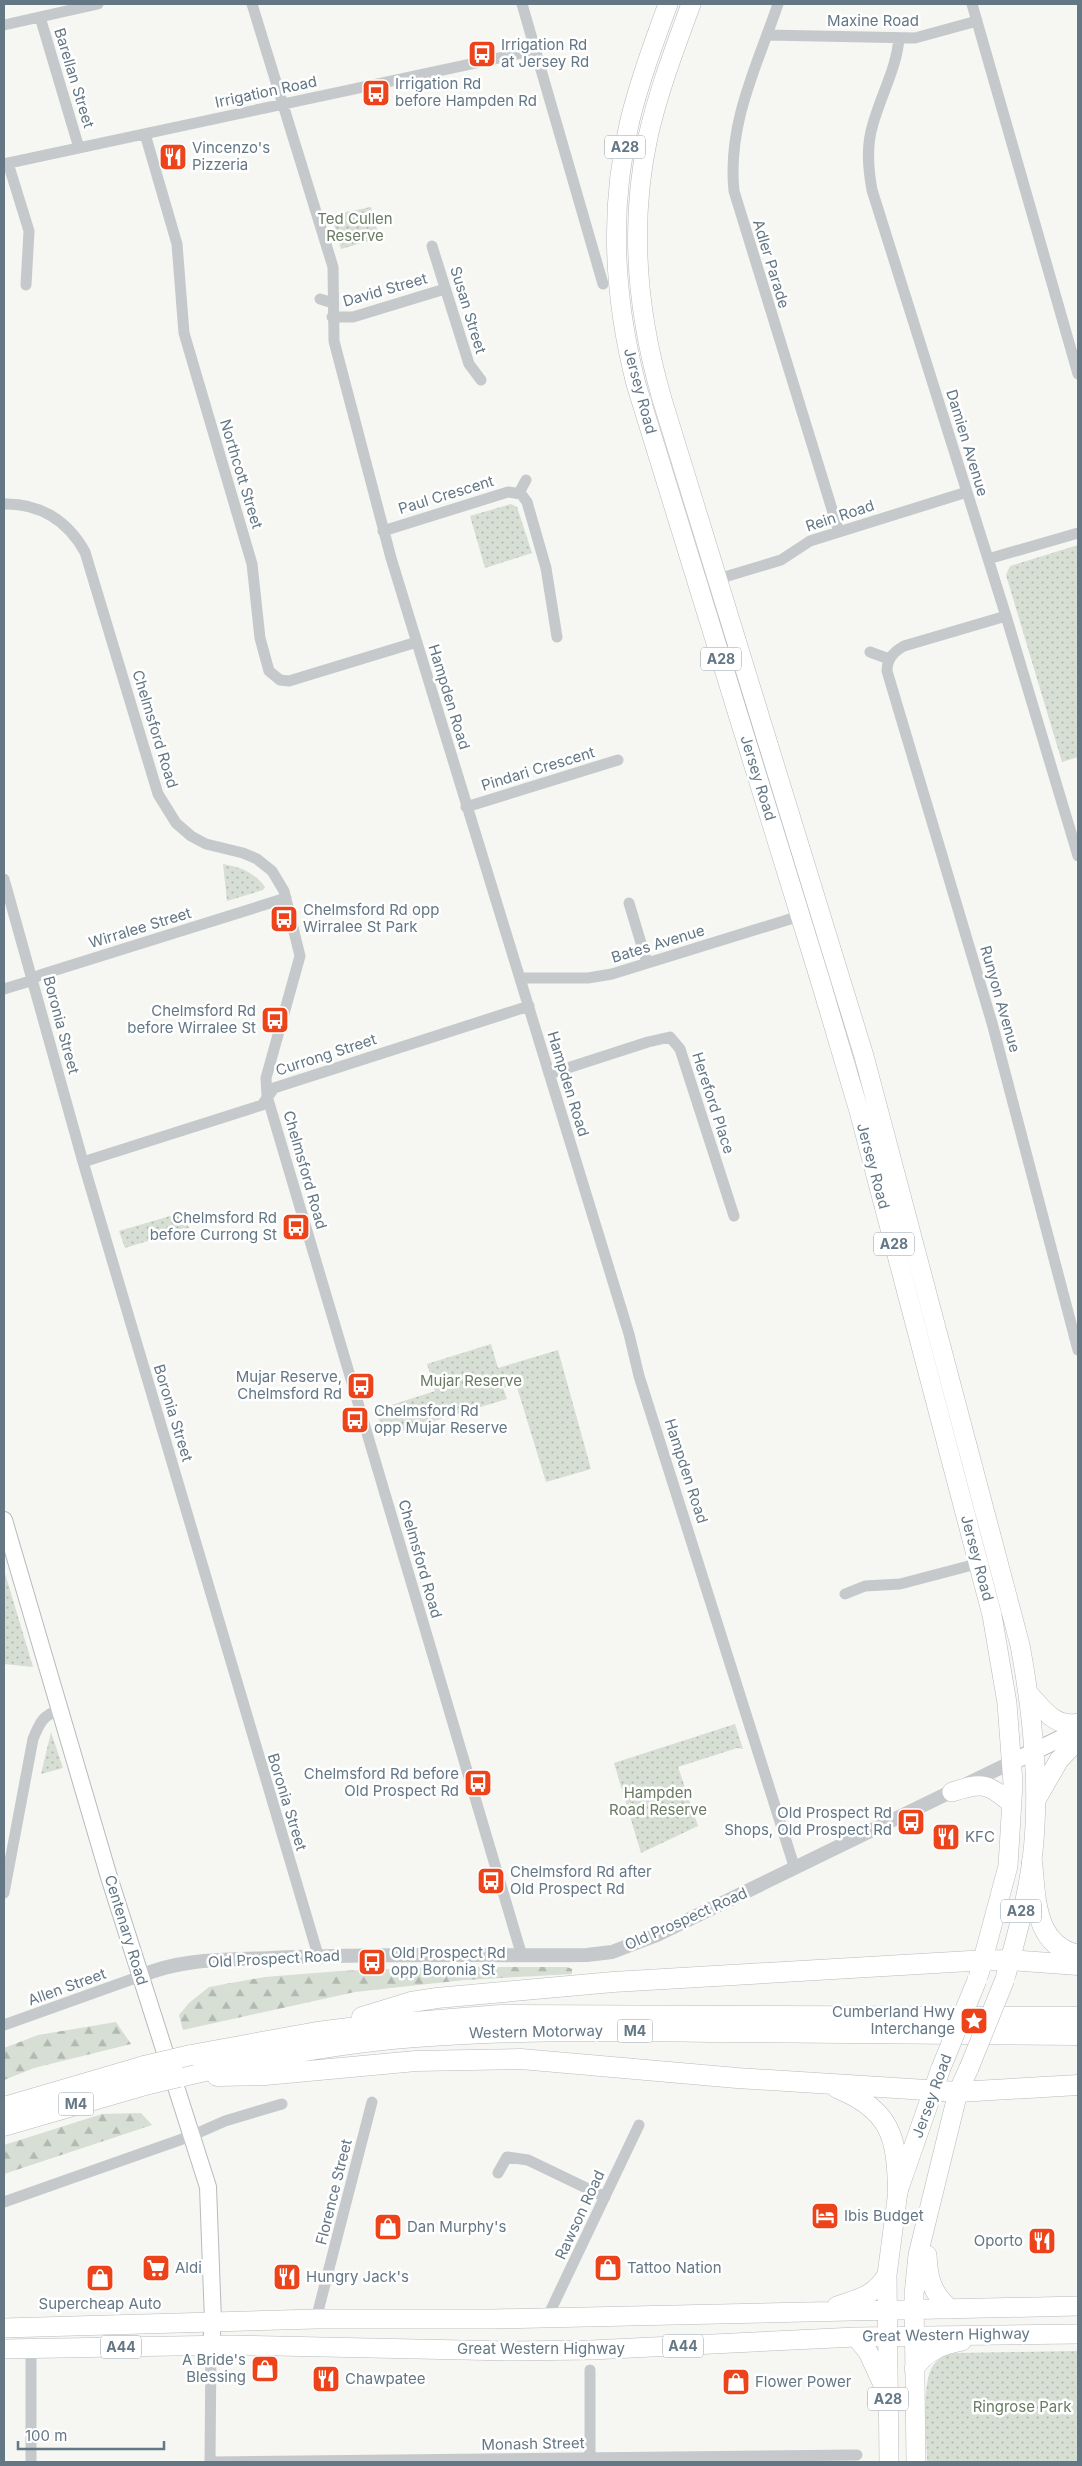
<svg xmlns="http://www.w3.org/2000/svg" width="1082" height="2466" font-family="Inter,sans-serif">
	<defs>
		<pattern id="forest-firs" width="22" height="20" patternUnits="userSpaceOnUse" patternTransform="scale(1.25)"><rect width="22" height="20" fill="#d7ded3"/><path d="M5 1l3.5 6h-7zM16 11l3.5 6h-7z" fill="#b2b9b1"/></pattern>
		<pattern id="park-dots" width="8" height="8" patternUnits="userSpaceOnUse" patternTransform="scale(1.25)"><rect width="8" height="8" fill="#d7ded3"/><path d="M2 2h.1M6 6h.1" fill="none" stroke="#b2b9b1" stroke-width="1.8" stroke-linecap="round"/></pattern>
	</defs>
	<rect width="100%" height="100%" fill="#f6f6f2"/>
	<!-- forest -->
	<path fill="url(#forest-firs)" d="M434,1967H567L572,1969V1974L464,1980L355,1992L183,2030L179,2015L189,2003L209,1987L265,1977L340,1971Z
		M116,2022L131,2044L34,2068L4,2080V2048L38,2035Z
		M141,2113L152,2125L4,2174V2145L102,2114Z"/>
	<!-- park -->
	<path fill="url(#park-dots)" d="M371,207L379,238L341,249L331,215Z
		M511,504L517,507L532,553L485,568L470,516Z
		M1078,545V757L1062,762L1006,575L1010,566Z
		M223,864C240,867 254,872 265,887L263,890L227,901Z
		M184,1212L189,1228L125,1248L119,1231Z
		M491,1344L498,1368L558,1350L591,1469L546,1482L516,1384L503,1388L507,1399L384,1436L376,1410L435,1391L427,1364Z
		M4,1570L33,1667L4,1664Z
		M735,1724L743,1749L737,1748L678,1767L698,1826L641,1853L614,1763Z
		M51,1732L63,1768L41,1774Z
		M1078,2351V2462H927C927,2440 920,2379 935,2363C940,2357 948,2354 956,2353Z"/>
	<g fill="none" stroke-linecap="round" stroke-linejoin="round">
		<defs>
			<path id="secondary" d="M4,1520L109,1877L208,2187L213,2321L211,2345
				M1012,1762L1078,1730"/>
			<path id="trunk" d="M668,4C654,42 640,80 630,120C609,207 614,298 636,384L821,983L859,1111L992,1615L1007,1703L1013,1783L1008,1866L979,1974
				M691,4C675,48 658,92 648,137C629,225 637,313 662,399L864,1056L1020,1645C1033,1715 1041,1789 1032,1860C1027,1899 1016,1938 1006,1975
				M1029,1694C1043,1709 1055,1728 1078,1723
				M952,1792C982,1782 988,1783 1012,1804
				M1036,1800L1059,1760L1078,1740
				M927,2255C928,2279 932,2293 950,2309
				M837,2306C860,2298 874,2296 887,2275
				M4,2328L316,2319H493L1078,2306
				M856,2337L868,2352L886,2391
				M4,2349L231,2345L510,2351L591,2350L856,2337L1078,2334
				M914,2369C926,2351 942,2345 962,2341
				M889,2462L887,2275L898,2191L941,2068
				M916,2462L914,2295L918,2255L958,2092L969,2068"/>
			<path id="motorway" d="M1032,1862C1036,1898 1034,1945 1078,1955
				M362,2017L411,2002L437,1998L613,1982L970,1961L1010,1960L1078,1965
				M191,2055L317,2032L365,2026L500,2015L1078,2017
				M217,2076L265,2075L416,2061L521,2059L737,2078L958,2092L1078,2085
				M179,2077C258,2058 336,2043 416,2037C519,2029 622,2031 724,2032C842,2034 960,2035 1078,2035
				M837,2088C891,2110 897,2137 898,2191
				M4,2107L144,2066
				M4,2126L149,2084"/>
		</defs>
		<!-- secondary casing -->
		<use href="#secondary" stroke="#b5bbbf" stroke-width="18"/>
		<!-- trunk casing -->
		<use href="#trunk" stroke="#b7bbbe" stroke-width="20"/>
		<!-- motorway casing -->
		<use href="#motorway" stroke="#b7bbbe" stroke-width="21"/>
		<!-- minor -->
		<path stroke="#c5c9cc" stroke-width="11" d="M252,4L333,267L334,341L391,558L629,1334L639,1376L795,1869
			M522,4L603,284
			M778,4C757,66 727,124 734,191L839,532
			M972,4L1078,374
			M40,17L79,148
			M4,25L98,4
			M767,35L915,38L977,21
			M899,38C897,67 881,95 873,124C866,146 868,168 872,190L1006,616L1078,856
			M145,134L177,244L184,333L252,564L260,638L269,671L280,680L289,681L417,642
			M8,163L29,231L26,285
			M4,164L536,50
			M432,246L469,364L481,380
			M320,299L333,303
			M332,317H353L445,289
			M519,493L526,480
			M4,504C40,503 68,521 85,552L158,794L176,823L191,836L206,844L243,853L257,859L272,871L284,891L300,956L266,1078L267,1096L522,1956
			M383,531L508,492L521,494L527,502L546,568L557,637
			M988,559L1078,533
			M698,585L781,560L810,541L967,492
			M1006,616L904,646C893,652 887,659 887,671L992,1023L1078,1350
			M870,652L889,659
			M466,807L618,760
			M4,879L83,1162L318,1955
			M629,903L647,963
			M521,978H588L612,974L800,916
			M4,989L27,982L40,975L286,898
			M549,1074L648,1042L670,1037L680,1049L734,1216
			M83,1162L262,1105L274,1088L529,1006
			M845,1594L865,1586L900,1584L984,1562
			M4,1893L33,1739C40,1722 43,1715 61,1709
			M4,2025L141,1976
			M498,2173L507,2157L528,2160L605,2197
			M4,2202L191,2136L225,2121L282,2104
			M547,2318L639,2125
			M316,2319L372,2102
			M211,2345L210,2462L857,2455
			M31,2348V2462
			M590,2370V2462"/>
		<!-- tertiary -->
		<path stroke="#c5c9cc" stroke-width="14" d="M141,1976C180,1958 228,1960 271,1958C376,1953 482,1956 587,1955L612,1952L657,1935L1012,1762"/>
		<!-- secondary -->
		<use href="#secondary" stroke="#fff" stroke-width="16"/>
		<!-- trunk -->
		<use href="#trunk" stroke="#fff" stroke-width="19"/>
		<!-- motorway -->
		<use href="#motorway" stroke="#fff" stroke-width="20"/>
		<defs>
			<path id="trunk-bridge" d="M941,2068L977,1980
				M969,2068L1005,1979"/>
			<path id="motorway-bridge" d="M144,2066L191,2055
				M149,2084L179,2077"/>
		</defs>
		<!-- trunk-bridge casing -->
		<use href="#trunk-bridge" stroke="#b7bbbe" stroke-width="20" stroke-linecap="butt"/>
		<!-- motorway-bridge casing -->
		<use href="#motorway-bridge" stroke="#b7bbbe" stroke-width="21" stroke-linecap="butt"/>
		<!-- trunk-bridge -->
		<use href="#trunk-bridge" stroke="#fff" stroke-width="19"/>
		<!-- motorway-bridge -->
		<use href="#motorway-bridge" stroke="#fff" stroke-width="20"/>
	</g>
	<!-- icons -->
	<defs>
		<symbol id="bus-square" viewBox="-11 -11 22 22"><rect x="-9" y="-9" width="18" height="18" rx="4" fill="#ed431b" stroke="#fff"/><path d="M-5-6H5V4H4V6H2V4H-2V6H-4V4H-5ZM-3.5-4V0h7V-4ZM-3.5 1.2v1.5H-2V1.2ZM2 1.2v1.5H3.5V1.2Z" fill="#fff"/></symbol>
		<symbol id="restaurant-square" viewBox="-11 -11 22 22"><rect x="-9" y="-9" width="18" height="18" rx="4" fill="#ed431b" stroke="#fff"/><path d="M-5-6h1v4h1v-4h1v4h1v-4h1v5L-1.5 .5V6h-2V.5L-5-1ZM5-6V6H3V1.5H1.5Q1.5-4 5-6Z" fill="#fff"/></symbol>
		<symbol id="sight-square" viewBox="-11 -11 22 22"><rect x="-9" y="-9" width="18" height="18" rx="4" fill="#ed431b" stroke="#fff"/><path d="M0-6L1.8-2.2L6-1.7L2.9 1.2L3.7 5.4L0 3.3L-3.7 5.4L-2.9 1.2L-6-1.7L-1.8-2.2Z" fill="#fff"/></symbol>
		<symbol id="hotel-square" viewBox="-11 -11 22 22"><rect x="-9" y="-9" width="18" height="18" rx="4" fill="#ed431b" stroke="#fff"/><path d="M-6-4.5h1.5V1H6V5H4.5V3h-9V5H-6ZM-4 0a1.8 1.8 0 1 1 3.6 0ZM.5 0V-2.5h3Q6-2.5 6 0Z" fill="#fff"/></symbol>
		<symbol id="shop-square" viewBox="-11 -11 22 22"><rect x="-9" y="-9" width="18" height="18" rx="4" fill="#ed431b" stroke="#fff"/><path d="M-5-2.5h2.3a2.7 3.5 0 0 1 5.4 0H5L5.5 6h-11ZM-1.5-2.5h3a1.5 2.3 0 0 0-3 0Z" fill="#fff"/></symbol>
		<symbol id="supermarket-square" viewBox="-11 -11 22 22"><rect x="-9" y="-9" width="18" height="18" rx="4" fill="#ed431b" stroke="#fff"/><path d="M-6-5.5h2.5l.6 2H6L4.5 2H-2.5L-4.4-4H-6ZM-1.5 3.2a1.3 1.3 0 1 0 .1 0ZM3 3.2a1.3 1.3 0 1 0 .1 0Z" fill="#fff"/></symbol>
	</defs>
	<g fill-rule="evenodd">
		<use href="#bus-square" x="466" y="38" width="32" height="32"/>
		<use href="#bus-square" x="360" y="77" width="32" height="32"/>
		<use href="#restaurant-square" x="157" y="141" width="32" height="32"/>
		<use href="#bus-square" x="268" y="903" width="32" height="32"/>
		<use href="#bus-square" x="259" y="1004" width="32" height="32"/>
		<use href="#bus-square" x="280" y="1211" width="32" height="32"/>
		<use href="#bus-square" x="345" y="1370" width="32" height="32"/>
		<use href="#bus-square" x="339" y="1404" width="32" height="32"/>
		<use href="#bus-square" x="462" y="1767" width="32" height="32"/>
		<use href="#bus-square" x="895" y="1806" width="32" height="32"/>
		<use href="#restaurant-square" x="930" y="1821" width="32" height="32"/>
		<use href="#bus-square" x="475" y="1865" width="32" height="32"/>
		<use href="#bus-square" x="356" y="1946" width="32" height="32"/>
		<use href="#sight-square" x="958" y="2005" width="32" height="32"/>
		<use href="#hotel-square" x="809" y="2200" width="32" height="32"/>
		<use href="#shop-square" x="372" y="2211" width="32" height="32"/>
		<use href="#restaurant-square" x="1026" y="2225" width="32" height="32"/>
		<use href="#supermarket-square" x="140" y="2252" width="32" height="32"/>
		<use href="#shop-square" x="592" y="2252" width="32" height="32"/>
		<use href="#restaurant-square" x="271" y="2261" width="32" height="32"/>
		<use href="#shop-square" x="84" y="2262" width="32" height="32"/>
		<use href="#shop-square" x="249" y="2353" width="32" height="32"/>
		<use href="#restaurant-square" x="310" y="2363" width="32" height="32"/>
		<use href="#shop-square" x="720" y="2366" width="32" height="32"/>
	</g>
	<g text-anchor="middle" stroke-width="5" stroke-linejoin="round" paint-order="stroke">
		<!-- shield labels -->
		<g fill="#fff" stroke="#92a0aa" stroke-width="1">
			<rect x="605" y="135.5" width="40" height="23" rx="4"/>
			<rect x="701" y="647.5" width="40" height="23" rx="4"/>
			<rect x="874" y="1232.5" width="40" height="23" rx="4"/>
			<rect x="1001" y="1899.5" width="40" height="23" rx="4"/>
			<rect x="617.5" y="2019.5" width="35" height="23" rx="4"/>
			<rect x="58.5" y="2092.5" width="35" height="23" rx="4"/>
			<rect x="663" y="2334.5" width="40" height="23" rx="4"/>
			<rect x="101" y="2335.5" width="40" height="23" rx="4"/>
			<rect x="868" y="2387.5" width="40" height="23" rx="4"/>
		</g>
		<g font-size="14" font-weight="bold" fill="#637785">
			<text x="625" y="152">A28</text>
			<text x="721" y="664">A28</text>
			<text x="894" y="1249">A28</text>
			<text x="1021" y="1916">A28</text>
			<text x="635" y="2036">M4</text>
			<text x="76" y="2109">M4</text>
			<text x="683" y="2351">A44</text>
			<text x="121" y="2352">A44</text>
			<text x="888" y="2404">A28</text>
		</g>
		<!-- street labels -->
		<g font-size="15" fill="#637785" stroke="#fff">
			<text x="873" y="26">Maxine Road</text>
			<text transform="translate(74 78) rotate(73)" y="5">Barellan Street</text>
			<text transform="translate(266 92) rotate(-12)" y="5">Irrigation Road</text>
			<text transform="translate(771 264) rotate(73)" y="5">Adler Parade</text>
			<text transform="translate(385 290) rotate(-16)" y="5">David Street</text>
			<text transform="translate(468 310) rotate(73)" y="5">Susan Street</text>
			<text transform="translate(640 391) rotate(75)" y="5">Jersey Road</text>
			<text transform="translate(967 443) rotate(73)" y="5">Damien Avenue</text>
			<text transform="translate(241 474) rotate(73)" y="5">Northcott Street</text>
			<text transform="translate(446 495) rotate(-17)" y="5">Paul Crescent</text>
			<text transform="translate(840 516) rotate(-18)" y="5">Rein Road</text>
			<text transform="translate(449 697) rotate(73)" y="5">Hampden Road</text>
			<text transform="translate(155 729) rotate(73)" y="5">Chelmsford Road</text>
			<text transform="translate(538 769) rotate(-17)" y="5">Pindari Crescent</text>
			<text transform="translate(758 778) rotate(73)" y="5">Jersey Road</text>
			<text transform="translate(140 928) rotate(-17)" y="5">Wirralee Street</text>
			<text transform="translate(658 944) rotate(-17)" y="5">Bates Avenue</text>
			<text transform="translate(1000 999) rotate(74)" y="5">Runyon Avenue</text>
			<text transform="translate(61 1025) rotate(75)" y="5">Boronia Street</text>
			<text transform="translate(326 1055) rotate(-18)" y="5">Currong Street</text>
			<text transform="translate(568 1084) rotate(73)" y="5">Hampden Road</text>
			<text transform="translate(713 1103) rotate(72)" y="5">Hereford Place</text>
			<text transform="translate(873 1166) rotate(75)" y="5">Jersey Road</text>
			<text transform="translate(305 1170) rotate(74)" y="5">Chelmsford Road</text>
			<text transform="translate(173 1413) rotate(73)" y="5">Boronia Street</text>
			<text transform="translate(686 1471) rotate(72)" y="5">Hampden Road</text>
			<text transform="translate(977 1558) rotate(75)" y="5">Jersey Road</text>
			<text transform="translate(420 1559) rotate(74)" y="5">Chelmsford Road</text>
			<text transform="translate(287 1802) rotate(73)" y="5">Boronia Street</text>
			<text transform="translate(686 1919) rotate(-24)" y="5">Old Prospect Road</text>
			<text transform="translate(126 1930) rotate(73)" y="5">Centenary Road</text>
			<text transform="translate(274 1959) rotate(-3)" y="5">Old Prospect Road</text>
			<text transform="translate(67 1987) rotate(-20)" y="5">Allen Street</text>
			<text transform="translate(536 2032) rotate(-1)" y="5">Western Motorway</text>
			<text transform="translate(932 2096) rotate(-70)" y="5">Jersey Road</text>
			<text transform="translate(334 2192) rotate(-76)" y="5">Florence Street</text>
			<text transform="translate(580 2215) rotate(-65)" y="5">Rawson Road</text>
			<text transform="translate(946 2335) rotate(-1)" y="5">Great Western Highway</text>
			<text x="541" y="2354">Great Western Highway</text>
			<text transform="translate(533 2444) rotate(-1)" y="5">Monash Street</text>
		</g>
		<!-- poi labels -->
		<g font-size="15" fill="#637785" stroke="#fff" text-anchor="start">
			<text x="501" y="50">Irrigation Rd<tspan x="501" dy="17">at Jersey Rd</tspan></text>
			<text x="395" y="89">Irrigation Rd<tspan x="395" dy="17">before Hampden Rd</tspan></text>
			<text x="192" y="153">Vincenzo's<tspan x="192" dy="17">Pizzeria</tspan></text>
			<text x="303" y="915">Chelmsford Rd opp<tspan x="303" dy="17">Wirralee St Park</tspan></text>
			<text x="256" y="1016" text-anchor="end">Chelmsford Rd<tspan x="256" dy="17">before Wirralee St</tspan></text>
			<text x="277" y="1223" text-anchor="end">Chelmsford Rd<tspan x="277" dy="17">before Currong St</tspan></text>
			<text x="342" y="1382" text-anchor="end">Mujar Reserve,<tspan x="342" dy="17">Chelmsford Rd</tspan></text>
			<text x="374" y="1416">Chelmsford Rd<tspan x="374" dy="17">opp Mujar Reserve</tspan></text>
			<text x="459" y="1779" text-anchor="end">Chelmsford Rd before<tspan x="459" dy="17">Old Prospect Rd</tspan></text>
			<text x="892" y="1818" text-anchor="end">Old Prospect Rd<tspan x="892" dy="17">Shops, Old Prospect Rd</tspan></text>
			<text x="965" y="1842">KFC</text>
			<text x="510" y="1877">Chelmsford Rd after<tspan x="510" dy="17">Old Prospect Rd</tspan></text>
			<text x="391" y="1958">Old Prospect Rd<tspan x="391" dy="17">opp Boronia St</tspan></text>
			<text x="955" y="2017" text-anchor="end">Cumberland Hwy<tspan x="955" dy="17">Interchange</tspan></text>
			<text x="844" y="2221">Ibis Budget</text>
			<text x="407" y="2232">Dan Murphy's</text>
			<text x="1023" y="2246" text-anchor="end">Oporto</text>
			<text x="175" y="2273">Aldi</text>
			<text x="627" y="2273">Tattoo Nation</text>
			<text x="306" y="2282">Hungry Jack's</text>
			<text x="100" y="2309" text-anchor="middle">Supercheap Auto</text>
			<text x="246" y="2365" text-anchor="end">A Bride's<tspan x="246" dy="17">Blessing</tspan></text>
			<text x="345" y="2384">Chawpatee</text>
			<text x="755" y="2387">Flower Power</text>
		</g>
		<!-- park labels -->
		<g font-size="15" fill="#697c62" stroke="#fff">
			<text x="355" y="224">Ted Cullen<tspan x="355" dy="17">Reserve</tspan></text>
			<text x="471" y="1386">Mujar Reserve</text>
			<text x="658" y="1798">Hampden<tspan x="658" dy="17">Road Reserve</tspan></text>
			<text x="1022" y="2412">Ringrose Park</text>
		</g>
	</g>
	<!-- border -->
	<rect width="1082" height="2466" fill="none" stroke="#637785" stroke-width="10"/>
	<!-- scale -->
	<path d="M18 2441v8h146v-8" fill="none" stroke="#637785" stroke-width="2.5"/>
	<text x="25" y="2441" font-size="15" fill="#637785" stroke="#ffffff" stroke-width="4" paint-order="stroke">100 m</text>
</svg>
